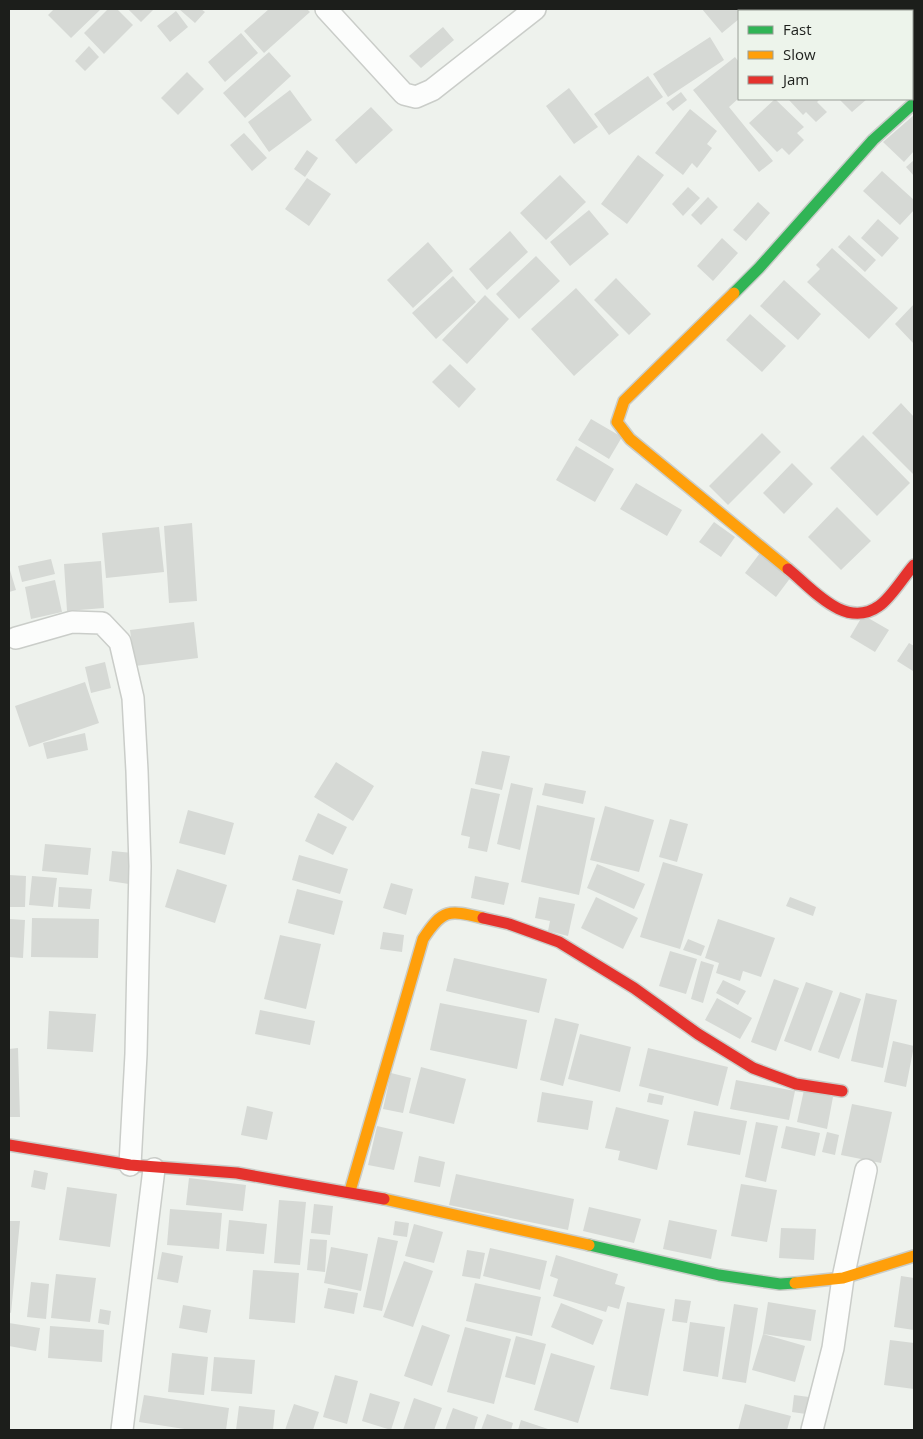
<svg xmlns="http://www.w3.org/2000/svg" width="923" height="1439" font-family="'Open Sans',sans-serif">
	<rect width="100%" height="100%" fill="#eef2ed"/>
	<!-- building -->
	<path fill="#d6d9d5" d="M54,9H101L71,38L48,15Z
		M108,9H117L133,25L104,54L84,33Z
		M128,9H154L141,22Z
		M179,9H201L205,12L195,23Z
		M269,9H307L310,12L264,53L244,31Z
		M702,9H749L750,10L739,11V19L722,33Z
		M811,9H841L844,11H808Z
		M176,11L188,27L170,42L157,26Z
		M443,27L454,40L421,68L409,56Z
		M241,33L258,53L225,82L208,62Z
		M710,37L724,60L668,97L653,74Z
		M89,46L99,57L85,71L75,61Z
		M269,52L291,76L245,118L223,93Z
		M735,57L739,62V98L729,107L773,161L759,172L693,90Z
		M187,72L204,89L178,115L161,98Z
		M648,76L663,97L609,135L594,114Z
		M569,88L598,127L574,144L546,106Z
		M290,90L312,120L269,152L248,122Z
		M681,92L687,100L673,111L666,103Z
		M775,99L804,127L797,133L804,140L789,155L782,148L777,152L749,123Z
		M788,99H820L817,102L827,112L816,122L806,112L803,115Z
		M839,99H867L852,112Z
		M371,107L393,130L356,164L335,140Z
		M690,109L717,131L707,144L712,148L697,168L692,163L683,175L655,153Z
		M914,115V151L904,162L883,142Z
		M244,133L267,158L252,171L230,145Z
		M307,150L318,158L305,177L294,169Z
		M638,155L664,175L627,224L601,204Z
		M914,160V176L906,167Z
		M882,171L914,200V210L900,225L863,191Z
		M560,175L586,202L546,240L520,213Z
		M307,178L331,194L309,226L285,209Z
		M688,187L700,198L683,216L672,204Z
		M708,197L718,207L701,225L691,215Z
		M758,202L770,213L746,241L733,230Z
		M589,210L609,234L570,266L550,242Z
		M878,219L899,238L882,257L861,238Z
		M510,231L528,252L487,290L469,269Z
		M849,235L876,260L865,272L838,247Z
		M722,238L738,253L713,281L697,266Z
		M428,242L453,271L413,308L387,280Z
		M832,248L898,308L869,339L807,282L820,269L816,265Z
		M536,256L560,281L519,319L496,294Z
		M453,276L476,302L436,339L412,313Z
		M616,278L651,314L629,335L594,300Z
		M784,280L821,314L798,340L760,306Z
		M576,288L619,335L574,376L531,329Z
		M485,295L509,319L467,364L442,340Z
		M914,304V344L895,324Z
		M750,314L786,346L762,372L726,340Z
		M450,364L476,389L459,408L432,382Z
		M901,403L914,417V475L872,433Z
		M591,419L622,437L609,459L578,440Z
		M762,433L781,452L728,505L709,486Z
		M863,435L910,483L877,516L830,468Z
		M576,446L614,469L595,502L556,480Z
		M792,463L813,484L784,514L763,493Z
		M636,483L682,510L667,536L620,509Z
		M837,507L871,541L841,570L808,537Z
		M714,522L735,537L721,557L699,542Z
		M192,523L197,601L169,603L164,526Z
		M159,527L164,572L106,578L102,533Z
		M760,553L791,577L776,597L745,573Z
		M51,559L55,574L22,582L18,566Z
		M101,561L104,608L67,611L64,564Z
		M9,567L16,590L9,592Z
		M55,580L62,612L31,619L25,587Z
		M863,615L889,630L875,652L850,637Z
		M194,622L198,658L135,666L130,630Z
		M909,643L914,646L913,671L897,661Z
		M105,662L111,688L91,693L85,667Z
		M85,682L99,723L29,747L15,706Z
		M85,733L88,750L47,759L43,743Z
		M482,751L510,756L502,790L475,784Z
		M336,762L374,786L353,821L314,797Z
		M511,783L533,788L520,850L497,844Z
		M545,783L586,791L583,804L542,795Z
		M471,788L500,794L487,852L468,848L470,837L461,835Z
		M537,805L595,818L579,895L521,882Z
		M605,806L654,820L639,872L590,860Z
		M188,810L234,823L225,855L179,843Z
		M318,813L347,827L333,855L305,841Z
		M670,819L688,824L677,862L659,857Z
		M45,844L91,848L88,875L42,871Z
		M112,851L133,853L129,884L109,881Z
		M299,855L348,869L340,894L292,880Z
		M663,862L703,874L680,949L640,937Z
		M597,864L645,884L634,909L587,888Z
		M177,869L227,885L215,923L165,907Z
		M9,875L26,876L25,907H9Z
		M32,876L57,878L53,907L29,905Z
		M475,876L509,883L504,905L471,898Z
		M391,883L413,889L406,915L383,908Z
		M59,887L92,889L90,909L58,907Z
		M297,889L343,901L334,935L288,923Z
		M539,897L575,904L568,936L548,931L550,921L535,918Z
		M596,897L638,918L623,949L581,928Z
		M790,897L816,907L813,916L786,906Z
		M32,918L99,919L98,958L31,957Z
		M9,919L25,920L23,958L9,957Z
		M718,919L775,938L761,977L743,971L740,981L716,973L719,963L705,958Z
		M383,932L404,935L402,952L380,949Z
		M280,935L321,944L306,1009L264,999Z
		M688,939L705,946L701,956L683,950Z
		M670,951L697,959L686,994L659,986Z
		M454,958L547,979L539,1013L446,991Z
		M701,961L714,965L703,1003L691,999Z
		M774,979L799,988L776,1051L751,1042Z
		M723,980L746,991L738,1005L716,993Z
		M806,982L833,991L811,1051L784,1041Z
		M840,992L861,999L839,1059L818,1052Z
		M866,993L897,1000L883,1068L851,1061Z
		M717,998L752,1018L740,1039L705,1020Z
		M440,1003L527,1020L517,1069L430,1050Z
		M260,1010L315,1021L310,1045L255,1034Z
		M49,1011L96,1014L93,1052L47,1049Z
		M555,1018L579,1024L563,1086L540,1080Z
		M580,1034L631,1047L620,1092L568,1079Z
		M893,1041L914,1046L906,1087L884,1082Z
		M18,1048L20,1117H9V1049Z
		M648,1048L728,1067L718,1106L639,1086Z
		M421,1067L466,1079L454,1124L409,1113Z
		M391,1073L411,1078L403,1113L383,1109Z
		M736,1080L795,1091L789,1120L730,1109Z
		M804,1090L833,1097L827,1129L797,1122Z
		M542,1092L593,1101L588,1130L537,1122Z
		M649,1093L664,1096L662,1105L647,1102Z
		M852,1104L892,1112L881,1163L841,1155Z
		M247,1106L273,1112L267,1140L241,1135Z
		M616,1107L669,1120L657,1170L618,1160L620,1151L605,1148Z
		M694,1111L747,1121L740,1155L687,1145Z
		M756,1122L778,1126L766,1182L745,1177Z
		M377,1126L403,1132L394,1170L368,1165Z
		M786,1126L820,1133L815,1156L781,1148Z
		M827,1132L839,1135L835,1155L822,1152Z
		M419,1156L445,1162L440,1187L414,1182Z
		M34,1170L48,1173L45,1190L31,1187Z
		M456,1174L574,1199L568,1230L449,1205Z
		M189,1178L246,1185L243,1211L186,1205Z
		M741,1184L777,1190L767,1242L731,1236Z
		M67,1187L117,1194L110,1247L59,1240Z
		M279,1200L306,1202L300,1265L274,1263Z
		M314,1204L333,1206L330,1235L311,1233Z
		M589,1207L641,1219L634,1243L583,1231Z
		M170,1209L222,1213L219,1249L167,1245Z
		M229,1220L267,1224L264,1254L226,1251Z
		M669,1220L717,1230L711,1259L663,1249Z
		M9,1221H20L11,1313L9,1312Z
		M395,1221L409,1223L407,1237L393,1235Z
		M414,1224L443,1232L434,1263L405,1256Z
		M781,1228L816,1229L814,1260L779,1258Z
		M378,1237L398,1241L382,1311L363,1307Z
		M310,1239L327,1240L325,1272L307,1270Z
		M331,1247L368,1254L361,1291L324,1283Z
		M490,1248L547,1261L540,1290L483,1276Z
		M467,1250L485,1253L480,1279L462,1276Z
		M162,1252L183,1256L178,1283L157,1279Z
		M556,1255L618,1274L615,1284L625,1287L619,1309L608,1306L606,1312L553,1296L558,1279L550,1276Z
		M404,1261L433,1271L413,1327L383,1317Z
		M253,1270L299,1273L295,1323L249,1319Z
		M56,1274L96,1278L90,1322L51,1318Z
		M901,1276L914,1278V1330L894,1327Z
		M31,1282L49,1284L46,1319L27,1317Z
		M475,1283L541,1297L532,1336L466,1321Z
		M328,1288L358,1293L354,1314L324,1308Z
		M675,1299L691,1301L687,1323L672,1321Z
		M627,1302L665,1309L648,1396L610,1389Z
		M768,1302L816,1310L811,1341L763,1334Z
		M561,1303L603,1320L593,1345L551,1327Z
		M734,1304L758,1308L746,1383L722,1379Z
		M183,1305L211,1310L207,1333L179,1328Z
		M100,1309L111,1311L109,1325L98,1323Z
		M690,1322L725,1327L718,1377L683,1371Z
		M9,1323L40,1328L36,1351L9,1346Z
		M422,1325L450,1335L432,1386L404,1376Z
		M50,1326L104,1330L102,1362L48,1358Z
		M465,1327L511,1339L494,1404L447,1392Z
		M763,1334L805,1346L795,1382L752,1370Z
		M516,1336L546,1344L535,1385L505,1377Z
		M890,1340L914,1343V1389L884,1385Z
		M172,1353L208,1357L204,1395L168,1392Z
		M551,1353L595,1366L578,1423L534,1410Z
		M214,1357L255,1360L252,1394L211,1391Z
		M335,1375L358,1381L347,1424L323,1417Z
		M370,1393L400,1402L391,1430L362,1421Z
		M144,1395L229,1408L226,1430H191L139,1422Z
		M794,1395L809,1397L806,1414L792,1412Z
		M414,1398L442,1408L434,1430H403Z
		M294,1404L319,1412L313,1430H285Z
		M745,1404L791,1416L787,1430H738Z
		M239,1406L275,1410L273,1430H236Z
		M453,1408L478,1417L474,1430H445Z
		M487,1414L513,1423L511,1430H481Z
		M521,1420L551,1430H518Z"/>
	<g fill="none" stroke-linecap="round" stroke-linejoin="round">
		<defs>
			<path id="street" d="M326,9L404,94L416,97L432,90L535,9
				M16,638L72,622L102,623L120,642L133,698L137,771L140,866L136,1054L130,1165
				M122,1430L154,1169
				M812,1430L833,1348L843,1278L866,1170"/>
			<path id="fast" d="M734,293L759,268L873,140L914,103
				M589,1245L719,1275L780,1284L795,1283"/>
			<path id="slow" d="M734,293L624,401L617,422L630,439L788,569
				M350,1191L423,939C443,908 449,910 483,918
				M384,1199L589,1245
				M795,1283L843,1278L914,1256"/>
			<path id="jam" d="M788,569C813,589 845,630 879,606C891,598 904,576 914,565
				M483,918L509,924L559,942L634,988L698,1034L753,1068L796,1084L842,1091
				M9,1145L130,1165L237,1173L384,1199"/>
		</defs>
		<!-- street casing -->
		<use href="#street" stroke="#cacdc9" stroke-width="24"/>
		<!-- fast casing -->
		<use href="#fast" stroke="#cacdc9" stroke-width="14"/>
		<!-- slow casing -->
		<use href="#slow" stroke="#cacdc9" stroke-width="14"/>
		<!-- jam casing -->
		<use href="#jam" stroke="#cacdc9" stroke-width="14"/>
		<!-- street -->
		<use href="#street" stroke="#fcfdfc" stroke-width="21"/>
		<!-- fast -->
		<use href="#fast" stroke="#30b455" stroke-width="11"/>
		<!-- slow -->
		<use href="#slow" stroke="#ff9f0a" stroke-width="11"/>
		<!-- jam -->
		<use href="#jam" stroke="#e5322d" stroke-width="11"/>
	</g>
	<!-- border -->
	<rect width="923" height="1439" fill="none" stroke="#1c1e1b" stroke-width="20"/>
	<!-- legend -->
	<rect x="738" y="10" width="175" height="90" fill="#edf4eb" stroke="#999e98"/>
	<rect x="748" y="26" width="25" height="8" fill="#30b455" stroke="#999e98"/>
	<text x="783" y="35" font-size="15" fill="#1c1e1b">Fast</text>
	<rect x="748" y="51" width="25" height="8" fill="#ff9f0a" stroke="#999e98"/>
	<text x="783" y="60" font-size="15" fill="#1c1e1b">Slow</text>
	<rect x="748" y="76" width="25" height="8" fill="#e5322d" stroke="#999e98"/>
	<text x="783" y="85" font-size="15" fill="#1c1e1b">Jam</text>
</svg>
